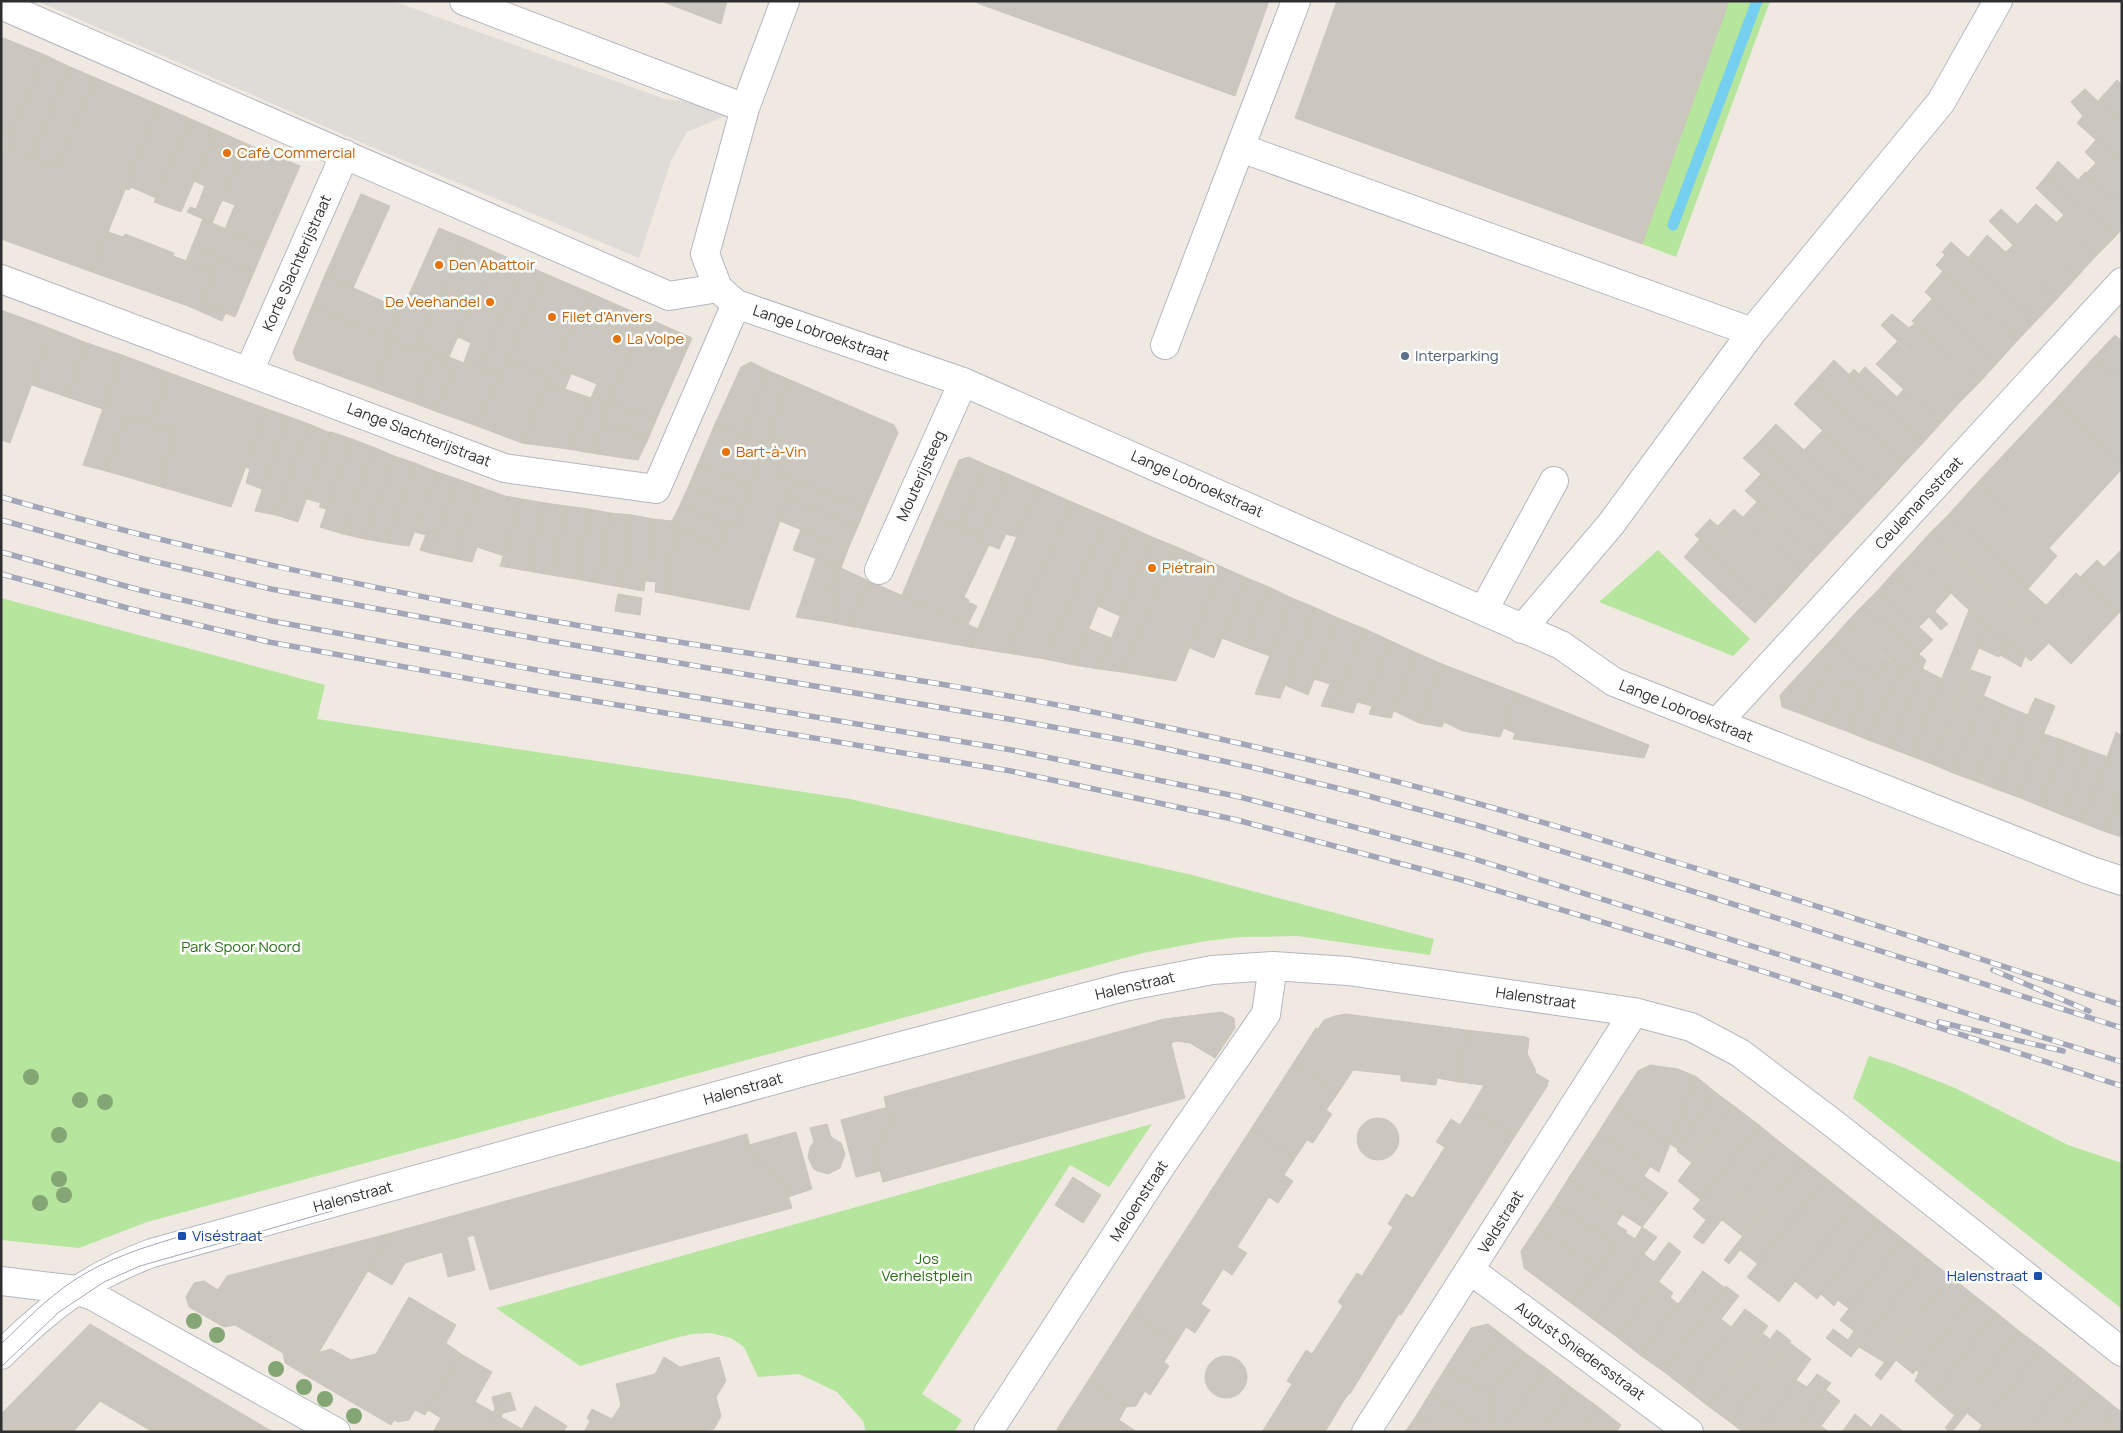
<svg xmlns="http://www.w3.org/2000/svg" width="2123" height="1433" font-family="Manrope,sans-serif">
	<rect width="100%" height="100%" fill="#efe9e1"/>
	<!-- green -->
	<path fill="#b6e59e" d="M1729,1H1770L1676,257L1642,244Z
		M1658,550L1750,639L1733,656L1599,602Z
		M1,598L325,685L317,719L850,799L1188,874L1434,939L1430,955L1298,936L1241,937L1206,941L1143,953L147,1222L79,1248L1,1240Z
		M1869,1056L1897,1065L1955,1088L2068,1145L2122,1163V1309L1853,1098Z
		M1152,1124L1109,1187L1070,1165L922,1394L962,1420L954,1432H866L863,1421L837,1392L799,1374L758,1377L744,1347L731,1338L711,1333L692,1334L671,1339L580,1366L496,1308Z"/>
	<!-- plaza -->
	<path fill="#dfdcd8" d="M37,1H393L665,99L745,108L687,132L671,161L639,258L374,148Z"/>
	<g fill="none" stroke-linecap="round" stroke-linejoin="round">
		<!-- stream -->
		<path stroke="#75cff0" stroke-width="11" d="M1673,225L1757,1"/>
	</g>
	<!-- building -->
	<path fill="#cbc7bf" stroke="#cbc5ba" d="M661,1H727L721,24Z
		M977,1H1269L1235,96L977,3Z
		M1337,1H1729L1642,244L1295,118Z
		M1,37L45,55L6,146L56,168L96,78L159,105L92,272L1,239Z
		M45,55L70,67L31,157L6,146Z
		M70,67L96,78L56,168L31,157Z
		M2117,80L2122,85V124L2098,101Z
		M2085,89L2122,124V163L2077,123L2083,116L2071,102Z
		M159,105L191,119L156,198L131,187L129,190L125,189Z
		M191,119L216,130L181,212L154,202Z
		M216,130L247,144L212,223L187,212L190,207L196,209L205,186L194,181Z
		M2096,140L2122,163V205L2086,173L2096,163L2085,152Z
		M247,144L300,166L265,246L225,229L235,205L222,200Z
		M2058,161L2078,180L2085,172L2122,205V229L2115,237L2048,174Z
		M2048,174L2115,237L2095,257L2057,222L2064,215L2036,188Z
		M361,194L390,206L353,288L325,275Z
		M2036,204L2095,257L2076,278L2018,224Z
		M2001,209L2076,278L2057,299L2006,252L2013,245L1989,221Z
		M203,219L265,246L254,272L192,246Z
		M439,228L466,239L415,351L387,338L400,309L402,310Z
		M108,232L123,237L125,234L174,253L173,256L214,271L201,303L226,312L222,321L188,306L92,272Z
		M1987,235L2057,299L2037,320L1968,258Z
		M466,239L495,252L449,357L418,344Z
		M1951,242L2037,320L2018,340L1936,265L1945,255L1942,252Z
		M192,246L254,272L235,317L201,303L214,271L186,261Z
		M495,252L525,265L479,369L464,362L471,343L458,337Z
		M525,265L546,274L499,377L479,369Z
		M1943,271L2018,340L1998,362L1925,292Z
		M546,274L588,292L555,367L571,374L565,389L547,383L549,378L507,359Z
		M325,275L400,309L387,338L312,306Z
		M588,292L645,317L607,403L591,398L597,384L555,367Z
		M1932,299L1998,362L1980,382L1912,321Z
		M312,306L390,340L388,352L373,388L296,360L293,352Z
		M1,310L52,329L10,443L1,440Z
		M1892,314L1909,328L1915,323L1980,382L1960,402L1881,325Z
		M645,317L692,338L656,420L607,403Z
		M52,329L87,343L67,397L32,385Z
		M2115,335L2122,341V381L2094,357Z
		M390,340L415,351L418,344L435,352L414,403L373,388L388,352Z
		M1897,342L1960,402L1941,423L1876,364Z
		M87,343L122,355L103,409L67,397Z
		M435,352L449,357L445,366L454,370L435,411L414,403Z
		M122,355L170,373L150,423L127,415L106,471L83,465Z
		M449,357L499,377L477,426L435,411L454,370L445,366Z
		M2094,357L2122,381V463L2055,400Z
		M507,359L549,378L522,443L477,426Z
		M1834,360L1922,444L1903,464L1814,382Z
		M751,362L767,370L744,436L715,424L741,367Z
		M1865,367L1897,397L1904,389L1941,423L1922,444L1849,375L1854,369L1859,374Z
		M767,370L788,379L766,444L744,436Z
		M170,373L267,409L231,507L158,486L176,432L150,423Z
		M788,379L894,425L898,433L865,509L775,472L781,456L764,449Z
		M1814,382L1903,464L1883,486L1794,404Z
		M547,383L591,398L568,449L522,443Z
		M591,398L607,403L601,420L604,421L591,453L568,449Z
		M2055,400L2122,463V469L2049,548L1978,482Z
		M607,403L656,420L648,439L601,420Z
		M267,409L287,416L262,489L246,483L250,469L246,467Z
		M127,415L176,432L158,486L106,471Z
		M287,416L309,424L276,515L255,511Z
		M604,421L648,439L638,460L591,453Z
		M309,424L328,432H331L298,522L276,515Z
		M715,424L766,444L750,487L698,464Z
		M1776,424L1864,506L1848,523L1760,441Z
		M1823,430L1883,486L1864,506L1804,450Z
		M331,432L352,439L326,509L319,507L321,503L307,499Z
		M352,439L373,447L343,534L320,527Z
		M1760,441L1848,523L1833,539L1743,458Z
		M373,447L394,456L365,539L343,534Z
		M764,449L781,456L775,472L794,480L749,610L667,594L675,527L720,548L729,525L735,528Z
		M394,456L415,463L387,543L365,539Z
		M969,457L986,465L960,527L935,516L959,460Z
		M415,463L437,472L409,546L387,543Z
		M698,464L750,487L742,508L689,485Z
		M986,465L1008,474L981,537L960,527Z
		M437,472L458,479L430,553L420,550L426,535L415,532Z
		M1008,474L1038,487L1017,537L1006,534L999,549L979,541Z
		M1761,474L1833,539L1817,556L1745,491Z
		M458,479L480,487L453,558L430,553Z
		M794,480L865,509L858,526L787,499Z
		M1978,482L2057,556L2028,589L2046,605L2029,624L2008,604L2026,586L1949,514Z
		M689,485L742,508L735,528L680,505Z
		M480,487L505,496L522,499L504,556L477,547L472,562L453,558Z
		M1038,487L1072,502L1007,653L970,647Z
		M522,499L545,503L528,571L500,566Z
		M787,499L858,526L848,549L780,521Z
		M1072,502L1107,517L1045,659L1007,653Z
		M1757,502L1817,556L1802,572L1743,517Z
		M545,503L566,506L551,575L528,571Z
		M680,505L729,525L720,548L675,527L672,521Z
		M566,506L589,509L576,579L551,575Z
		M589,509L610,513L598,583L576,579Z
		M1734,509L1802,572L1786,590L1718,526Z
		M610,513L632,515L621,587L598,583Z
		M1949,514L2026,586L2008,604L1930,533Z
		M632,515L653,519L644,591L621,587Z
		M935,516L981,537L979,541L989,545L964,597L969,600L968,602L977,606L968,624L902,595Z
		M1107,517L1130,527L1074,665L1045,659Z
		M653,519L672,521L675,527L667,594L655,592L656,582L646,581Z
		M1710,519L1786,590L1771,606L1695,535Z
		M1130,527L1152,537L1120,616L1098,606Z
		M801,529L848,549L841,568L793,550Z
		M1930,533L2049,643L2031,661L1969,610L1910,555Z
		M1152,537L1177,547L1122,672L1099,669Z
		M1700,539L1771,606L1755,623L1684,557Z
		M1177,547L1222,567L1176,681L1122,672Z
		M2122,549V610L2119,613L2080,577L2097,560L2104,567Z
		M1910,555L1951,593L1935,611L1894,572Z
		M816,558L841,568L830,590L840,594L828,622L796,617Z
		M1222,567L1247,578L1214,658L1190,648Z
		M841,568L869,581L849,626L828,622L840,594L830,590Z
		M1894,572L1948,624L1941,630L1929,617L1919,627L1879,589Z
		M2076,573L2119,613L2071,664L2029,624Z
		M1247,578L1269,587L1245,647L1222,638Z
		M869,581L978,629L970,647L849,626Z
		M1269,587L1292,598L1270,656L1245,647Z
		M1879,589L1933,640L1919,654L1863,605Z
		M618,594L642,598L640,615L615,611Z
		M1292,598L1316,608L1280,698L1255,694Z
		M1863,605L1919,654L1903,672L1847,622Z
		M1316,608L1338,618L1308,695L1285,685Z
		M1969,610L1988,625L1932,764L1911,756Z
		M1338,618L1365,629L1332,708L1321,706L1330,684L1314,679Z
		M1847,622L1889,661L1875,678L1832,639Z
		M1988,625L2006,641L1999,657L1979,648Z
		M1089,629L1111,638L1099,669L1074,665Z
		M1365,629L1391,641L1365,704L1357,702L1353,713L1332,708Z
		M1832,639L1875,678L1863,694L1847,683L1817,655Z
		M1391,641L1417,653L1391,718L1369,714L1372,706L1365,704Z
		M2006,641L2025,656L2021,667L2000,655Z
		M1417,653L1442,664L1419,723L1394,711Z
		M1919,654L1926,660L1890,748L1868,740L1885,701L1903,672Z
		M1817,655L1830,668L1820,678L1804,715L1782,707L1780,695Z
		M1889,661L1903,672L1885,701L1868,740L1849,732L1863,694Z
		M1442,664L1517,693L1500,737L1463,731L1444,722L1442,727L1419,723Z
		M1830,668L1847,683L1842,687L1827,724L1804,715L1820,678Z
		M1923,669L1942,679L1911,756L1890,748Z
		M1971,670L1991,677L1953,773L1932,764Z
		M1847,683L1863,694L1849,732L1827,724L1842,687Z
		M1517,693L1649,745L1644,758L1513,739L1515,733L1503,728Z
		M1984,696L2006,706L1975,781L1953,773Z
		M2035,698L2055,706L2018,797L1996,789Z
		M2006,706L2028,715L1996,789L1975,781Z
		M2116,732L2122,736V788L2106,832L2083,823Z
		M2044,734L2065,741L2040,806L2018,797Z
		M2065,741L2088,750L2062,815L2040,806Z
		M2088,750L2108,757L2083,823L2062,815Z
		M2122,788V837L2106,832Z
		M1222,1012L1234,1018L1235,1028L1215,1058L1190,1043L1177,1041L1171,1043L1185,1098L883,1182L877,1158L880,1144L890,1124L884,1097L1164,1019Z
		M1346,1014L1466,1030L1459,1082L1437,1078L1436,1085L1401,1081V1075L1353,1070L1338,1093L1294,1062L1316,1028L1318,1029L1324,1020L1335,1016Z
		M1466,1030L1526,1037L1529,1039L1527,1056L1528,1055L1536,1071L1534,1072L1549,1081L1547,1084L1548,1085L1515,1136L1470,1109L1484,1085L1459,1082Z
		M1294,1062L1338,1093L1326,1110L1332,1114L1313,1143L1307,1140L1295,1158L1251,1129Z
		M1650,1065L1678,1069L1697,1077L1670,1144L1615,1106L1638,1071Z
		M1697,1077L1715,1092L1678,1149L1670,1144Z
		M1715,1092L1734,1106L1691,1162L1677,1151Z
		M1615,1106L1670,1144L1659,1172L1598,1133Z
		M1734,1106L1759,1125L1701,1200L1678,1181Z
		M888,1107L890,1124L878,1152L880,1171L856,1177L841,1120Z
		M1470,1109L1515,1136L1401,1315L1399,1314L1350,1394L1349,1393L1343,1402L1325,1432H1262L1292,1384L1287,1381L1306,1350L1312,1354L1343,1306L1338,1302L1357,1273L1362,1276L1393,1227L1388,1224L1406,1194L1413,1198L1445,1147L1436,1142L1451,1119L1460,1125Z
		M1357 1139a21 21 0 1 1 42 0a21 21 0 1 1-42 0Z
		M827,1124L831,1137L841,1143L845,1154L840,1168L828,1174L817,1171L813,1168L808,1157L810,1147L814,1142L810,1128Z
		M1759,1125L1781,1143L1703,1244L1693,1237L1706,1220L1693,1209Z
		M1251,1129L1295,1158L1284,1175L1293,1181L1278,1203L1269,1197L1237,1247L1247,1253L1232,1275L1223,1269L1201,1304L1210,1310L1195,1333L1186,1327L1176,1343L1131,1314Z
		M796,1132L812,1189L788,1197L784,1183L777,1175L757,1162L749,1145Z
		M1598,1133L1650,1167L1644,1176L1668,1193L1659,1205L1583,1156Z
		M747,1134L751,1151L757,1162L777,1175L784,1183L792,1208L490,1290L474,1235L467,1237L475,1270L448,1277L442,1252L405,1263L392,1285L368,1271L391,1233Z
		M1781,1143L1803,1160L1742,1236L1722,1220Z
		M1583,1156L1659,1205L1642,1227L1568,1179Z
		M1803,1160L1826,1178L1758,1264L1740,1250L1729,1264L1724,1260Z
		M1073,1177L1101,1195L1083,1223L1055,1205Z
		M1826,1178L1856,1202L1779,1302L1747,1277Z
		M1568,1179L1622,1215L1616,1224L1627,1231L1617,1244L1553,1203Z
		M1856,1202L1880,1221L1817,1299L1795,1281Z
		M1553,1203L1617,1244L1599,1269L1537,1227Z
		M1880,1221L1903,1239L1849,1309L1838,1300L1834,1306L1821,1294Z
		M1537,1227L1599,1269L1571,1303L1524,1268L1521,1251Z
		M1642,1227L1657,1237L1594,1320L1571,1303L1626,1233L1635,1239Z
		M391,1233L305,1375L285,1363L283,1353L235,1325L224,1327L189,1307L186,1297L194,1283L204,1281L218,1290L227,1276Z
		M1903,1239L1927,1258L1851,1357L1826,1338L1833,1329L1848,1340L1854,1331L1840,1320Z
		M1669,1242L1681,1252L1617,1337L1594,1320L1644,1254L1654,1262Z
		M1927,1258L1950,1276L1884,1362L1859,1347Z
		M1703,1271L1725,1288L1663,1371L1640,1355Z
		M1950,1276L1975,1296L1913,1374L1896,1360L1881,1380L1875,1375Z
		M1659,1282L1673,1293L1670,1297L1678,1304L1640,1355L1617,1337Z
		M1726,1286L1739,1296L1721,1319L1731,1327L1685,1388L1663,1371Z
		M1975,1296L1997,1313L1932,1396L1915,1381L1919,1372L1916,1370Z
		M409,1297L456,1325L446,1343L461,1354L425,1415L415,1410L409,1420L398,1422L394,1420L391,1425L305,1375L320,1352L331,1349L351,1360L376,1354Z
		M1745,1309L1768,1326L1708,1406L1685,1388Z
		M1997,1313L2019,1331L1954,1415L1932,1396Z
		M1131,1314L1176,1343L1164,1362L1169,1366L1150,1395L1145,1391L1136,1406L1126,1407L1088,1381Z
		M90,1324L273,1432H153L100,1401L73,1432H1V1414Z
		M1488,1324L1501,1334L1465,1381L1445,1369L1471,1328Z
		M1777,1330L1791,1341L1730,1422L1708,1406L1763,1334L1770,1339Z
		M2019,1331L2042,1348L1982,1425L1967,1413L1952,1432H1950L1945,1428Z
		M1501,1334L1524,1352L1490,1395L1465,1381Z
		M1790,1343L1811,1359L1759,1432H1743L1730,1422Z
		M2042,1348L2072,1372L2026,1432H1977Z
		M1524,1352L1546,1368L1501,1432H1496L1490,1395Z
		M461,1354L492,1372L475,1402L493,1412L495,1409L492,1397L510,1392L487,1432H433L441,1418L428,1410Z
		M1205 1377a21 21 0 1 1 42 0a21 21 0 1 1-42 0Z
		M664,1357L680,1367L719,1357L726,1381L716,1397L721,1416L714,1429L701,1432H584L590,1421L587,1418L592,1409L612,1419L621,1405L616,1384L655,1374Z
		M1546,1368L1572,1388L1540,1432H1501Z
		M1445,1369L1490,1395L1496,1432H1489L1430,1393Z
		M2072,1372L2094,1390L2060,1432H2026Z
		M1817,1374L1831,1383L1794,1432H1759L1796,1380L1807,1387Z
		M1088,1381L1126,1407L1119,1420L1137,1432H1058L1057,1429Z
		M1572,1388L1597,1406L1577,1432H1540Z
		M1826,1390L1840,1401L1821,1426L1829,1432H1794Z
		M2094,1390L2115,1407L2097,1432H2060Z
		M510,1392L516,1410L503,1413L501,1417L522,1429L535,1406L567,1426L563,1432H487Z
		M1430,1393L1489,1432H1441L1416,1416Z
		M1597,1406L1621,1425L1616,1432H1577Z
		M2115,1407L2122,1412V1432H2097Z
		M1855,1414L1871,1427L1868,1432H1842Z
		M1881,1414L1904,1432H1868Z
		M1416,1416L1441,1432H1405Z"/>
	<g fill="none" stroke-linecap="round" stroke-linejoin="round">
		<defs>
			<path id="minor" d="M464,1L745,108
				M785,1L745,108L705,254L718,288L736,304L963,382L1561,645L1614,682L2089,870L2122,881
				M1,5L669,296L718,288
				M1241,148L1752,332
				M1,279L504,468L656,489L736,304
				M1165,345L1296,1
				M249,371L345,154
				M879,570L963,382
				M1487,604L1554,481
				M1522,629L1611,524L1752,332L1941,102L1998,1
				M1717,723L2122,282
				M1470,1270L1689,1432
				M1,1281L76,1290L93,1296L336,1432
				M1,1355C48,1308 89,1276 152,1253L803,1072L1124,987L1212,970L1273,966L1348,971L1634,1012L1691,1027L1740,1053L1834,1124L2122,1352
				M988,1432L1165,1160L1266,1014L1273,966
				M1366,1432L1634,1012"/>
		</defs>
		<!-- minor casing -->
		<use href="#minor" stroke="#b4b7c1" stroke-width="30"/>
		<!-- minor -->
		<use href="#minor" stroke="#fff" stroke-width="28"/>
		<!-- tram -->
		<path stroke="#a3a6b8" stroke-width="1" d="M1,1344C24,1322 46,1299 73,1281C106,1259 144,1247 182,1236
			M1,1367L59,1312L104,1282L140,1266L332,1211"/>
		<defs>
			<path id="rail" d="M1,497C181,549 363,587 547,620C745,655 945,680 1142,722C1256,746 1370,773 1483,805C1697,866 1910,936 2122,1005
				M1,520L140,558L271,589L544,640L1020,721L1134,742L1251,767L1361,794L1476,825L1695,892L2122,1028
				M1,552L140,590L272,621L553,673L1012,750L1240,797L1468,857L2122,1062
				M1,574L131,609L269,642L552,694L1011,771L1237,820L1462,880L1686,947L2122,1086
				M1993,970L2089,1011
				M1939,1022L2063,1051"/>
		</defs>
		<!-- rail casing -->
		<use href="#rail" stroke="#a3a6b8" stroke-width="5.5"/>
		<!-- rail -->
		<use href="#rail" stroke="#fff" stroke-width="4" stroke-dasharray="11" stroke-linecap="butt"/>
	</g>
	<!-- trees -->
	<g fill="#84a574">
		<circle cx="31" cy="1077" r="8"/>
		<circle cx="80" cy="1100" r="8"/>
		<circle cx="105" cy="1102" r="8"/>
		<circle cx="59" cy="1135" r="8"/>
		<circle cx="59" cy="1179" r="8"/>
		<circle cx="64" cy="1195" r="8"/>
		<circle cx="40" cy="1203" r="8"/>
		<circle cx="194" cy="1321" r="8"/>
		<circle cx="217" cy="1335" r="8"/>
		<circle cx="276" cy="1369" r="8"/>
		<circle cx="304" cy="1387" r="8"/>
		<circle cx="325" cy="1399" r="8"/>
		<circle cx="354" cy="1416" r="8"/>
	</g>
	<!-- markers -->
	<g fill="#e8710a" stroke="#fff" stroke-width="2">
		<circle cx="227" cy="153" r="5"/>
		<circle cx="439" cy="265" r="5"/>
		<circle cx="490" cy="302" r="5"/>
		<circle cx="552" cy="317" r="5"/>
		<circle cx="617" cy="339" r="5"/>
		<circle cx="726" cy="452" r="5"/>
		<circle cx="1152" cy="568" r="5"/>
	</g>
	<circle fill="#5c6f8a" stroke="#fff" stroke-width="2" cx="1405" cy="356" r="5"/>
	<g fill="#1a4fb4" stroke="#fff" stroke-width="2">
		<rect x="177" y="1231" width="10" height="10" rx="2.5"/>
		<rect x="2033" y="1271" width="10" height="10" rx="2.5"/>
	</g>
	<g text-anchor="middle" stroke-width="5" stroke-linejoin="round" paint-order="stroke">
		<!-- food labels -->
		<g font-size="15" fill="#c56008" stroke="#fff" text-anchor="start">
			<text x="237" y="158">Café Commercial</text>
			<text x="449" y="270">Den Abattoir</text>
			<text x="480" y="307" text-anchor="end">De Veehandel</text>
			<text x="562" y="322">Filet d'Anvers</text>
			<text x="627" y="344">La Volpe</text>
			<text x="736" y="457">Bart-à-Vin</text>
			<text x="1162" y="573">Piétrain</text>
		</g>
		<!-- street labels -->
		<g font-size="15" fill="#2e2e2e" stroke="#fff">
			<text transform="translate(297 263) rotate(-66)" y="5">Korte Slachterijstraat</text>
			<text transform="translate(821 333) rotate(19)" y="5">Lange Lobroekstraat</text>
			<text transform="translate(419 435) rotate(21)" y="5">Lange Slachterijstraat</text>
			<text transform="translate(921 476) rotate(-66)" y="5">Mouterijsteeg</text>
			<text transform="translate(1197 484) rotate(24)" y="5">Lange Lobroekstraat</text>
			<text transform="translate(1919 503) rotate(-47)" y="5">Ceulemansstraat</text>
			<text transform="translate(1686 711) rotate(22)" y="5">Lange Lobroekstraat</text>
			<text transform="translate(1135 986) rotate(-13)" y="5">Halenstraat</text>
			<text transform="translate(1536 998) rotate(8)" y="5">Halenstraat</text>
			<text transform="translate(743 1089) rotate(-16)" y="5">Halenstraat</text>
			<text transform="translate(353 1197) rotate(-15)" y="5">Halenstraat</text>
			<text transform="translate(1139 1201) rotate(-57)" y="5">Meloenstraat</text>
			<text transform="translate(1501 1222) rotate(-58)" y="5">Veldstraat</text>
			<text transform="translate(1580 1351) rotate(36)" y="5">August Sniedersstraat</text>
		</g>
		<!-- service labels -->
		<g font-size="15" fill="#4e5e75" stroke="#fff" text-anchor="start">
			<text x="1415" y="361">Interparking</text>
		</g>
		<!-- park labels -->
		<g font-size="15" fill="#2c6e1b" stroke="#fff">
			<text x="241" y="952">Park Spoor Noord</text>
			<text x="927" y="1264">Jos<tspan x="927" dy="17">Verhelstplein</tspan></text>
		</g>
		<!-- transit labels -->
		<g font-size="15" fill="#164399" stroke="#fff" text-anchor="start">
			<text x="192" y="1241">Viséstraat</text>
			<text x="2028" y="1281" text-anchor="end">Halenstraat</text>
		</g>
	</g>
	<!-- border -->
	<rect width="2123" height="1433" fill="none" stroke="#2e2e2e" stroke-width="5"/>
</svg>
